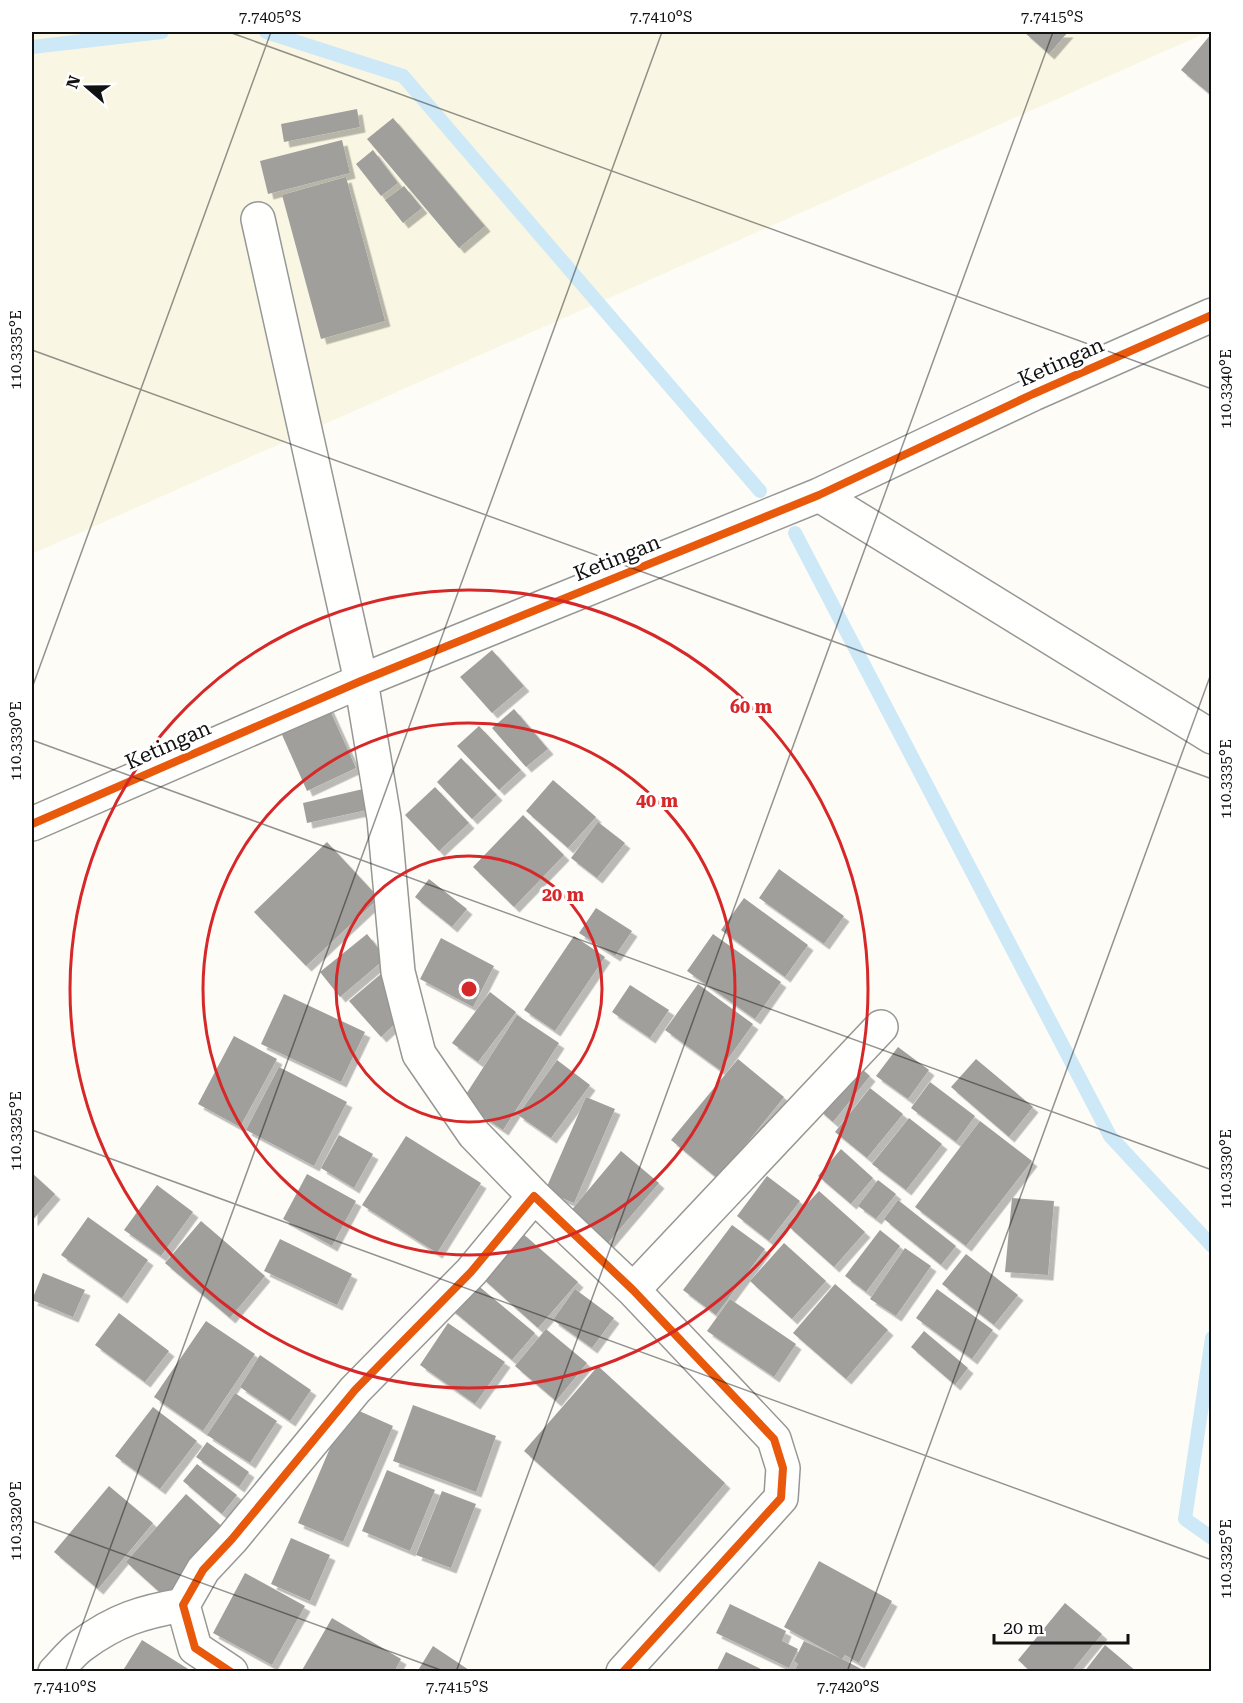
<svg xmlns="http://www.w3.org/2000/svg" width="1243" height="1703" font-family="'Roboto Serif',serif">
	<defs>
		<filter id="shadow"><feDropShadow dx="5.5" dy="5.5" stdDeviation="0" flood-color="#0004"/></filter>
	</defs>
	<rect width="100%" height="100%" fill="#fdfcf7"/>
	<!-- farmland -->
	<path fill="#f9f7e4" d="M32,32H1208L32,554Z"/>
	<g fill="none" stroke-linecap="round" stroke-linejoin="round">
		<!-- stream -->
		<path stroke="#cde8f7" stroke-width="14" d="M266,32L403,76L760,491
			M32,47L162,32
			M795,533L1110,1136L1212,1246
			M1212,1338L1185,1519L1212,1538"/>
	</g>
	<!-- building -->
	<path fill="#a19f9c" filter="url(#shadow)" d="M1024,32H1068L1049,54Z
		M1212,33V96L1181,70Z
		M357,109L360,127L284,142L281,124Z
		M393,118L485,226L459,248L367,139Z
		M342,140L350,173L268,194L260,161Z
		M373,150L398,183L381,196L356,164Z
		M346,177L385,321L321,339L282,195Z
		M404,186L422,208L403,223L385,200Z
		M492,650L524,686L492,713L460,677Z
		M328,706L356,768L307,791L279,728Z
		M514,709L548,749L526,767L492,728Z
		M479,726L521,770L499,790L457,746Z
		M461,758L497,795L472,819L437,782Z
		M553,780L596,817L568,848L526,811Z
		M435,787L469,823L439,851L405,815Z
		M363,789L367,810L307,823L303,803Z
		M523,815L564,855L514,907L473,867Z
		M598,822L625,843L597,878L571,858Z
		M327,842L379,898L306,966L254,912Z
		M779,869L844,916L824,944L759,898Z
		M429,879L467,909L452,927L415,897Z
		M744,898L808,945L785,977L721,930Z
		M596,908L632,931L615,956L579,933Z
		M367,934L386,958L340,997L320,972Z
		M713,934L781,982L755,1019L687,971Z
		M574,936L605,957L555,1031L524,1010Z
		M441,938L494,966L473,1007L420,979Z
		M388,968L398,1021L381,1037L349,1001Z
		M698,984L753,1024L720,1070L665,1030Z
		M630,985L669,1010L650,1038L612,1012Z
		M490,992L516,1012L478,1062L452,1043Z
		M284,994L365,1032L341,1082L261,1044Z
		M517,1015L559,1043L503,1130L461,1102Z
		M234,1036L277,1059L240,1127L198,1104Z
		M898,1047L929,1070L908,1099L876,1076Z
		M738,1059L784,1097L718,1179L671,1140Z
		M976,1059L1033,1107L1009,1137L951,1087Z
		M557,1060L590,1085L551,1138L518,1115Z
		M856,1064L870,1076L833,1122L819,1110Z
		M279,1067L347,1102L314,1166L246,1130Z
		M930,1082L975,1116L956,1142L911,1108Z
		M870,1088L903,1114L867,1158L835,1132Z
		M586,1097L615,1109L574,1203L545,1191Z
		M909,1118L942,1144L906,1190L872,1164Z
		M980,1121L1032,1161L966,1246L915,1207Z
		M339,1135L373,1154L354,1188L321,1168Z
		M406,1136L481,1183L437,1253L362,1205Z
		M841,1149L873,1178L851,1204L818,1176Z
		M621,1151L659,1183L602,1250L564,1219Z
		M32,1173L55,1194L32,1221Z
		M307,1174L356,1201L332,1246L283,1219Z
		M767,1176L800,1201L769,1241L737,1216Z
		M878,1180L896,1194L876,1219L858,1206Z
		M157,1185L193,1212L161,1256L124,1230Z
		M819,1191L865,1232L834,1267L787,1225Z
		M1012,1198L1054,1201L1048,1275L1005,1272Z
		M898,1200L956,1246L941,1265L884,1219Z
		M88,1217L148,1260L122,1298L61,1255Z
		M201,1221L265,1276L230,1318L165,1263Z
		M732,1225L765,1249L716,1315L683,1290Z
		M880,1230L900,1246L866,1292L845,1276Z
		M521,1232L578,1282L538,1328L481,1277Z
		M280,1239L352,1274L337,1305L264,1271Z
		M784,1243L826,1281L792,1319L750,1281Z
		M905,1248L931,1266L896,1316L870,1299Z
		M966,1254L1018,1295L994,1325L942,1284Z
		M43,1273L85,1290L73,1317L32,1300Z
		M469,1278L535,1333L512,1360L446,1305Z
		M835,1284L888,1330L846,1379L793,1333Z
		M575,1289L614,1318L592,1348L553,1320Z
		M937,1289L993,1330L972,1359L916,1318Z
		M730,1299L796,1344L774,1377L707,1331Z
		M119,1313L169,1351L145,1382L95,1345Z
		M206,1321L255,1354L203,1431L154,1397Z
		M448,1323L505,1362L475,1404L420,1365Z
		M546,1329L587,1363L556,1401L515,1366Z
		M924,1331L968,1368L955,1385L911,1347Z
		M260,1355L311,1390L290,1421L240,1387Z
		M598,1366L725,1483L654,1567L524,1451Z
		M235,1393L277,1421L250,1463L207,1435Z
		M413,1405L496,1436L476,1492L393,1461Z
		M348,1406L393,1426L343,1542L298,1523Z
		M153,1407L197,1441L160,1489L115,1456Z
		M207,1442L249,1472L239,1487L196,1457Z
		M197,1464L237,1495L222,1514L183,1481Z
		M387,1470L435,1490L410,1551L362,1531Z
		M109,1486L153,1523L98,1589L54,1552Z
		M442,1491L476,1504L451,1568L416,1555Z
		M186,1494L226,1530L166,1598L126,1562Z
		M291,1538L330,1555L310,1601L271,1584Z
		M819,1561L892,1601L859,1663L845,1655L842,1659L784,1627Z
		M245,1573L305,1606L272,1665L213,1633Z
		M1065,1603L1102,1634L1071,1672H1031L1018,1660Z
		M730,1604L786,1631L782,1641L798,1649L789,1668L716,1633Z
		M332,1618L401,1659L394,1672H301Z
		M142,1640L193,1672H122Z
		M804,1641L846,1661L867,1672H794L798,1664L794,1661Z
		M1105,1645L1137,1672H1084Z
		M433,1646L472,1672H417Z
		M726,1652L767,1672H716Z"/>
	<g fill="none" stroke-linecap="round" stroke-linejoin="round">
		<defs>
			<path id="minor" d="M258,219L361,681L384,818L398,972L419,1054L474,1134L534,1196
				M819,495L1212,737
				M32,824L361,681L819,495L1033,394L1212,315
				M633,1290L881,1027
				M55,1672C64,1663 72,1652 82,1645C116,1620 142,1612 183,1605
				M231,1672L195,1648L183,1605L203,1570L232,1539L355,1390L471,1272L534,1196L633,1290L774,1439L783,1468L781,1498L623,1672"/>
		</defs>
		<!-- minor casing -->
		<use href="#minor" stroke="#979795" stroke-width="36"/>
		<!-- minor -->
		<use href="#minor" stroke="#fffffe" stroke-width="33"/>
		<defs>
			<path id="cycleway" d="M32,824L361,681L819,495L1033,394L1212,315
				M231,1672L195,1648L183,1605L203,1570L232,1539L355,1390L471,1272L534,1196L633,1290L774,1439L783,1468L781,1498L623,1672"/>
		</defs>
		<!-- cycleway casing -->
		<use href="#cycleway" stroke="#fff" stroke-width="11"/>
		<!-- cycleway -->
		<use href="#cycleway" stroke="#e8590c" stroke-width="8"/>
	</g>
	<!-- ticks -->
	<path fill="none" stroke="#111" stroke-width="1.5" stroke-opacity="0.45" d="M229,32L1212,389M32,350L1212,779M32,688L271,32M32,740L1212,1170M32,1130L1212,1560M32,1521L446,1672M65,1672L662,32M456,1672L1053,32M847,1672L1212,671"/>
	<!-- distance rings -->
	<g fill="none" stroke="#d62828" stroke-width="3">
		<circle cx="469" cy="989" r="133"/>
		<circle cx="469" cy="989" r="266"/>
		<circle cx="469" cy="989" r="399"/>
	</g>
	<g text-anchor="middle" stroke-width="6" stroke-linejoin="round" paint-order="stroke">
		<!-- street labels -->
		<g font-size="21" fill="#111" stroke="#fff">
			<text transform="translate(1061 362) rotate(-24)" y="7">Ketingan</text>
			<text transform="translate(617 558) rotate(-22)" y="7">Ketingan</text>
			<text transform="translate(168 745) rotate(-24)" y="7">Ketingan</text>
		</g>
	</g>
	<circle cx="469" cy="989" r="9" fill="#d62828" stroke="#fff" stroke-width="3"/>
	<g font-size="18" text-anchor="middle" font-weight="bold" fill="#d62828" stroke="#fff" stroke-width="6" stroke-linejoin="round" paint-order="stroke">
		<text x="751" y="713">60 m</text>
		<text x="657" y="807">40 m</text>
		<text x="563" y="901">20 m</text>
	</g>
	<!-- border -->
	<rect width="1243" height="1703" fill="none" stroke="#ffffff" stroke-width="66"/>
	<!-- north arrow -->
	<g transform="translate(87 87) rotate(290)" stroke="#ffffff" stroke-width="4.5" paint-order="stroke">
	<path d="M0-4.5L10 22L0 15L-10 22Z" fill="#111111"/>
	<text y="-9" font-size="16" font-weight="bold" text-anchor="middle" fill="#111111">N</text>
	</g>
	<!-- scale -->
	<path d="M994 1634v9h134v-9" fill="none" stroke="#111111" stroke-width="3"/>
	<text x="1003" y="1634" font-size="18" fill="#111111" stroke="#ffffff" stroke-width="4.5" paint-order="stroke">20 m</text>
	<rect x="33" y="33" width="1177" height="1637" fill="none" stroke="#111" stroke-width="2"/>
	<g font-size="15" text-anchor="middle" fill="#111">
		<text x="270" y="22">7.7405°S</text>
		<text x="661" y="22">7.7410°S</text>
		<text x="1052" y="22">7.7415°S</text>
		<text transform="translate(16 350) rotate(-90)" y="5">110.3335°E</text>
		<text transform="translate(1226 389) rotate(-90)" y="5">110.3340°E</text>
		<text transform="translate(16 741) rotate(-90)" y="5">110.3330°E</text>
		<text transform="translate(1226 779) rotate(-90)" y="5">110.3335°E</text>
		<text transform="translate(16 1131) rotate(-90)" y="5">110.3325°E</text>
		<text transform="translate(1226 1169) rotate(-90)" y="5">110.3330°E</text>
		<text transform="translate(16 1521) rotate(-90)" y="5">110.3320°E</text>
		<text transform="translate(1226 1559) rotate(-90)" y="5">110.3325°E</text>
		<text x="65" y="1692">7.7410°S</text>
		<text x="457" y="1692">7.7415°S</text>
		<text x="848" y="1692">7.7420°S</text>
	</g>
</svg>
